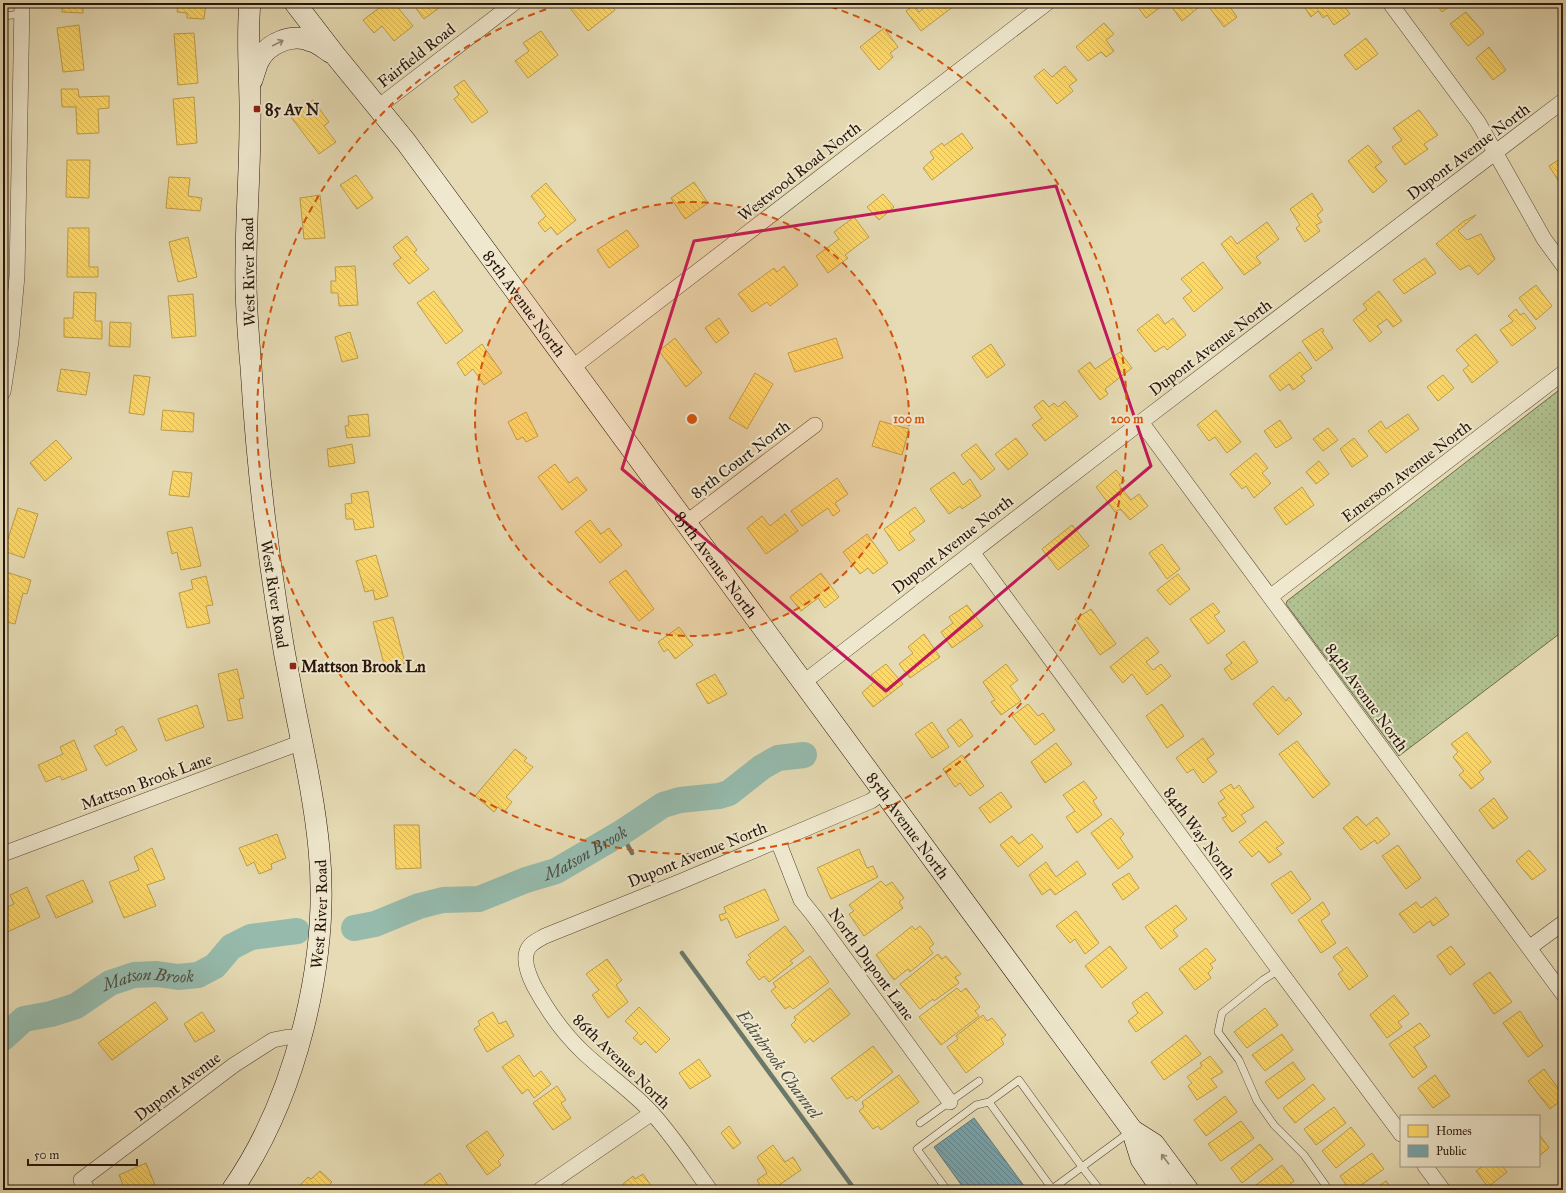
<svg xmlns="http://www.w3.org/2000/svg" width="1566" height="1193" font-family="'IM FELL Great Primer',serif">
	<defs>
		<pattern id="park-dots" width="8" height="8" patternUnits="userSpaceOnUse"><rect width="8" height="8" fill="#b1c190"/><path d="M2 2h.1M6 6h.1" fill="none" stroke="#98a57b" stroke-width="1.8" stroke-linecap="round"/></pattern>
		<pattern id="homes-back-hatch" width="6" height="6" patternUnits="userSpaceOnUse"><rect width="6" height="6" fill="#ffd966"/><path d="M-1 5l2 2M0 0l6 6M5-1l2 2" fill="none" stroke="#dbb957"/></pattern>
		<pattern id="public-back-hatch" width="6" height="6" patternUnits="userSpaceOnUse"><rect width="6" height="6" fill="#76a5af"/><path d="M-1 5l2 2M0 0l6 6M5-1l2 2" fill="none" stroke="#61858d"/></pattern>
	</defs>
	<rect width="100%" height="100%" fill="#e6dbb4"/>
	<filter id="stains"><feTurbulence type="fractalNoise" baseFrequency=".005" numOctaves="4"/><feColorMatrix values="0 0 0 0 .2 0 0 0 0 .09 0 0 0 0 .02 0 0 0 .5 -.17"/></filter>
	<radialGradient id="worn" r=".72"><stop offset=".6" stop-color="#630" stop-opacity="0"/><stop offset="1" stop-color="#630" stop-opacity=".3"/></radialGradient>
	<!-- park -->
	<path fill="url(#park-dots)" stroke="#6c6a4d" d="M1563,387V631L1399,756L1286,604L1287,601Z"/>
	<!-- homes -->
	<path fill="url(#homes-back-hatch)" stroke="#be9e4a" d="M62,3H83V13L62,12Z
		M178,3H206L204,19L187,18V13L177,12Z
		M386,3H394L413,26L394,41L382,26L374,33L363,20Z
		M412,3H435L439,8L424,19Z
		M576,3H589L591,5L593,3H609L615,10L588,31L570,8Z
		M924,3H958L921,31L906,11L914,5L919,12L926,6Z
		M1135,3H1166L1146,18Z
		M1169,3H1196L1199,7L1182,21Z
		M1206,3H1227L1237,17L1224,27Z
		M1312,3H1342L1350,14L1334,25L1327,15L1323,18L1318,11L1311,17L1305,8Z
		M1436,3H1454L1442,12Z
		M1466,12L1484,33L1468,46L1450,24Z
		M1104,23L1114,34L1106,40L1114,51L1106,57L1101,52L1088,61L1076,47Z
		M79,25L84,70L63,72L57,28Z
		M884,28L898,47L890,53L893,57L879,70L860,47Z
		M541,31L558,55L528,78L515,61L529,51L523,43Z
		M194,33L198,83L178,85L174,34Z
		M1366,38L1378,54L1356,70L1344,55Z
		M1489,47L1506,70L1493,80L1476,58Z
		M1065,66L1077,80L1069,86L1073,91L1057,104L1034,77L1044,69L1052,77Z
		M464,80L488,112L472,123L454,99L459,95L454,87Z
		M61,89H78L79,97L109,96V108L98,109L99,133L77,134L76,107H62Z
		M194,97L197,143L177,145L173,99Z
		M313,100L329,122L324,126L336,142L319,154L291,117Z
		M1419,110L1438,135L1424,144L1428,149L1405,165L1392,147L1402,140L1393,128Z
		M962,133L973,148L932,180L923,168L934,158L930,152L942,143L944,146Z
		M1368,145L1382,162L1375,167L1387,181L1373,193L1348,161Z
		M1563,157V188L1549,166Z
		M67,160H90L89,198L66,197Z
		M356,175L373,198L357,209L340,185Z
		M169,177L190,178L188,196L202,198L200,211L166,208Z
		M694,182L708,203L685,219L671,198Z
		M546,183L576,220L557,235L551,227L545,232L538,223L546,216L531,196Z
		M1312,193L1323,210L1317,215L1322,222L1316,225L1320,231L1305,242L1296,228L1300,225L1290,209Z
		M883,194L894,207L879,220L867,207Z
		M320,195L325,238L304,239L300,198Z
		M1476,215L1458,231L1467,240L1481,234L1495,259L1478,275L1469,265L1460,270L1436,244L1464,221Z
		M854,217L869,237L845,255L848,258L828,273L816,256L839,239L834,232Z
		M1267,222L1279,239L1256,257L1261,263L1244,275L1221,244L1231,236L1237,244Z
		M68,228H89V267H98V277H67Z
		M627,230L639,246L609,268L597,250Z
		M407,236L417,250L414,252L429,269L409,284L393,264L401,258L393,247Z
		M188,237L197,277L178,282L169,242Z
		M1425,258L1436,273L1404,294L1393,280Z
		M1203,262L1223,288L1194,312L1183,298L1192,291L1181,279Z
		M355,266L358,305L339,306L338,293H331V281H336L335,267Z
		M784,266L798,285L770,306L767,302L752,312L738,294L774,268L777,272Z
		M1536,285L1552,306L1536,320L1519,298Z
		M434,291L463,331L446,344L417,303Z
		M1379,291L1402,321L1393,327L1387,319L1377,326L1382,332L1370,342L1353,320L1367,309L1363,304Z
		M74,292L96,293L95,321H102V339L64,337V318H73Z
		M193,294L196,336L172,338L168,296Z
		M1516,309L1520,315L1524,313L1536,328L1512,346L1500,330L1513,321L1508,316Z
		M1158,314L1165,324L1173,318L1186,335L1167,350L1164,346L1155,352L1137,330Z
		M719,318L729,333L716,343L705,328Z
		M110,322L131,323L130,347L109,346Z
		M1322,328L1324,331L1322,332L1333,348L1316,361L1302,341Z
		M350,332L358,358L342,362L335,337Z
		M1476,334L1498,362L1472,383L1463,370L1469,365L1456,350Z
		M675,338L702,373L686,387L659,351Z
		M836,338L843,358L795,372L788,353Z
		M482,344L502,373L484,385L473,369L465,376L457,363Z
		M991,344L1005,365L987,378L972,357Z
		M1120,352L1132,368L1105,389L1108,394L1100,400L1078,371L1090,362L1095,369Z
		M1300,352L1312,368L1301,376L1305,381L1293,390L1289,384L1280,391L1269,376Z
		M61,369L90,373L86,395L57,391Z
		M755,373L773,384L747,429L729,418Z
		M134,375L150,377L144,415L129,413Z
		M1443,375L1454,388L1438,401L1427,387Z
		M1043,400L1049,407L1054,403L1058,407L1065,401L1078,416L1045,441L1032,425L1042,418L1034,407Z
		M163,410L194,413L193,432L161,430Z
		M1216,410L1241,442L1227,453L1215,437L1209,441L1197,425Z
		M526,412L538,436L526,442L523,437L517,440L508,422Z
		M368,414L370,436L347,438L345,426L349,425L348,416Z
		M1408,414L1419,429L1386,453L1368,431L1381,421L1386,429Z
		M1280,420L1292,438L1276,448L1264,431Z
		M880,421L909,429L902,455L872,446Z
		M1328,428L1338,440L1323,451L1313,439Z
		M1016,438L1028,454L1008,470L995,454Z
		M1354,438L1368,456L1352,467L1340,449Z
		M56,440L72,458L45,481L30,463Z
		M352,444L355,463L329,467L327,449Z
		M976,444L995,469L981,480L961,455Z
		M1256,453L1268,468L1262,473L1271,483L1254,498L1246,486L1242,489L1230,474Z
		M1319,461L1329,474L1316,484L1306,472Z
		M555,464L569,483L577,477L587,490L562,510L538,477Z
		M1116,470L1125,481L1119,485L1131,500L1139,494L1148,506L1130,520L1120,509L1115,512L1096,487Z
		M173,471L192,473L189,497L169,495Z
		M954,472L963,485L970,479L981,496L962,509L960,506L949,514L930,489Z
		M837,478L848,494L835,503L840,511L833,516L828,508L802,526L791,511Z
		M1302,487L1314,505L1286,525L1274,508Z
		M368,491L374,527L355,530L353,519H346L345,504L352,503L351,494Z
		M915,507L925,521L909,533L915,540L899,551L884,529Z
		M18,508L38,514L24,558L4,551Z
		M785,514L798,531L766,554L747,528L762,516L770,526Z
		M590,520L601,534L609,528L622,545L600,563L575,532Z
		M1072,525L1089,546L1058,570L1042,549Z
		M192,527L201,566L181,570L177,552L172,554L167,532Z
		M867,534L888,563L873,574L868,568L860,574L843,552Z
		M1162,544L1180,569L1167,579L1149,553Z
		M376,555L388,596L375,600L373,590L365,592L356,561Z
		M626,570L654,609L639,621L609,582Z
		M3,571L31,580L27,594L23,593L15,624L3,621Z
		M821,573L839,597L825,608L818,598L801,611L790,597Z
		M1178,574L1190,589L1170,605L1157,590Z
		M206,576L213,605L206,606L210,623L187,628L179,593L193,589L191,580Z
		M1213,603L1220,612L1214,616L1225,631L1208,644L1190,619Z
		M967,605L983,626L952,648L941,632L953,623L949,617Z
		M1091,609L1116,644L1100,655L1075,619Z
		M393,617L405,663L385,668L373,622Z
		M679,627L693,645L675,659L668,649L664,652L658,642Z
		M924,634L940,657L910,678L899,664L913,653L908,647Z
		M1147,637L1159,652L1146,662L1153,670L1161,664L1171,676L1147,695L1132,674L1123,683L1110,667Z
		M1244,641L1258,662L1232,680L1224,669L1232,663L1226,655Z
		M3,642H7L3,682Z
		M886,664L903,684L873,707L862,693L875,681L871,675Z
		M1006,664L1018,680L1010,686L1021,701L1001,715L991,702L995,700L983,682Z
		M237,669L244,698L239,699L243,718L228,721L218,674Z
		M715,674L727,694L708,704L696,684Z
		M1273,686L1286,701L1289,697L1302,714L1278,735L1253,704Z
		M1028,704L1038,716L1043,713L1055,730L1035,745L1012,716Z
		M1162,704L1184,736L1167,748L1146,716Z
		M197,705L204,727L166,741L158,719Z
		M961,719L973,736L959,747L947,730Z
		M932,722L949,747L932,758L915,734Z
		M123,726L137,750L106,766L94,746L117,734L115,730Z
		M1467,732L1491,762L1479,772L1484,779L1471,789L1459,775L1464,771L1453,757L1458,752L1451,744Z
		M1203,738L1214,754L1207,759L1217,772L1203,783L1193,769L1187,773L1176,758Z
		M74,740L87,770L62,780L60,776L46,782L38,765L63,754L60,747Z
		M1297,741L1330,784L1313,798L1279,754Z
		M1056,743L1072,764L1045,783L1031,762Z
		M515,749L527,758L524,761L533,767L506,797L512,802L504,812L498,807L494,812L475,796Z
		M962,755L984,786L970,796L960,783L955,787L943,769Z
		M1084,781L1097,798L1093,801L1102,815L1077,833L1066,817L1075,811L1063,795Z
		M1231,784L1234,789L1239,785L1254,807L1241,815L1246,822L1232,832L1222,818L1227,816L1218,803L1225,798L1220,791Z
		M1001,792L1012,807L990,823L979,808Z
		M1494,798L1508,818L1493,829L1479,810Z
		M1357,816L1366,826L1377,817L1390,834L1377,844L1375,840L1361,850L1343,828Z
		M1111,818L1124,834L1120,838L1133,857L1118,869L1091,833Z
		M1266,821L1284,843L1276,848L1282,854L1269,863L1259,851L1252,857L1239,842Z
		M394,825H419L421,868L396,869Z
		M277,834L286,858L271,864L272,869L259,874L254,862L247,866L239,848Z
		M1032,834L1043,847L1018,867L1000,845L1012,836L1019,844Z
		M1398,845L1421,878L1406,889L1382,856Z
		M152,848L165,879L147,885L156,906L124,918L109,882L139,870L134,857Z
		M859,849L867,868L873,866L878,877L831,899L817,868Z
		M1529,850L1546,870L1532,880L1516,861Z
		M1077,861L1086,874L1055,895L1050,889L1042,895L1029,875L1046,862L1056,877Z
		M1291,871L1311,899L1292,914L1271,884Z
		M1129,873L1139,888L1123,900L1112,884Z
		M83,880L93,902L56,918L46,896Z
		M881,881L886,886L892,882L904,898L899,902L903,908L864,936L849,914L854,911L849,905Z
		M27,887L40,917L3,934V909L14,904L10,895Z
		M765,889L779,920L736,938L727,918L721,921L719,915L726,913L724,907Z
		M1436,897L1449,915L1433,926L1430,921L1414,933L1399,914L1416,902L1421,908Z
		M1323,902L1330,914L1321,921L1336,943L1321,953L1298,920Z
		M1176,905L1187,919L1173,930L1178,936L1161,949L1145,927Z
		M1076,911L1099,943L1085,954L1075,939L1070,943L1056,926Z
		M785,926L804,951L790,961L793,963L769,982L764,976L759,980L746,962L751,958L748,955Z
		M912,926L915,930L920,926L928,935L934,944L929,948L933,953L910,972L908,969L894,980L876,955Z
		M1110,946L1127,968L1102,988L1085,966Z
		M1451,946L1465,964L1450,975L1437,956Z
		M1347,947L1368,976L1349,990L1338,974L1343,970L1333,957Z
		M1206,948L1216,960L1210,964L1213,968L1208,973L1211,978L1195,990L1179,969Z
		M938,954L942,959L946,956L961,974L955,977L959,983L934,1001L933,999L920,1009L900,984Z
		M810,956L829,982L793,1009L790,1006L785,1009L771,991L776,987L773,983Z
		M607,959L622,980L616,985L628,1002L608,1018L592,995L599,990L586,974Z
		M1490,972L1512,1002L1494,1014L1473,984Z
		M830,988L850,1014L813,1042L810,1038L805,1043L791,1025L796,1020L794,1017Z
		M957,988L961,992L966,988L980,1007L975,1011L979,1016L941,1045L919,1017Z
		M1147,992L1163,1013L1136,1032L1128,1021L1138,1013L1132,1003Z
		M1394,995L1409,1014L1398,1022L1402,1027L1387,1038L1370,1015Z
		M155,1002L168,1019L112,1060L98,1043Z
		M639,1007L670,1039L656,1053L645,1041L641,1045L633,1038L638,1033L625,1021Z
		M1265,1008L1278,1025L1247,1048L1234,1032Z
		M1520,1011L1543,1046L1528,1057L1503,1023Z
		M202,1012L215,1031L195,1042L184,1024Z
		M493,1012L499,1024L506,1021L514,1036L487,1052L474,1029L480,1025L478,1021Z
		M983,1015L987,1021L992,1018L1006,1035L1001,1039L1004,1044L966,1073L947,1047L958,1039L956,1036Z
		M1420,1023L1430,1036L1414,1047L1427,1067L1413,1078L1389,1044Z
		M1282,1034L1293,1050L1265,1071L1252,1055Z
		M1186,1035L1201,1054L1164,1080L1151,1062Z
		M873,1046L893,1072L856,1101L852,1096L847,1099L831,1078Z
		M519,1055L534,1077L541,1071L551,1084L534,1098L528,1089L522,1094L502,1067Z
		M1210,1056L1223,1072L1211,1079L1217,1087L1197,1100L1188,1086L1192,1083L1187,1077L1202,1066L1200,1063Z
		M699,1059L711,1076L690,1089L679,1073Z
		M1293,1062L1305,1079L1278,1099L1265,1082Z
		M1544,1069L1563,1095V1099L1550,1109L1528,1081Z
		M899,1075L919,1102L881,1130L878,1126L873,1129L859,1111L864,1107L862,1102Z
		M1435,1075L1450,1096L1433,1108L1418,1088Z
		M1313,1084L1325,1099L1295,1123L1283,1108Z
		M557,1086L566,1100L561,1103L571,1118L553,1130L533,1103Z
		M1225,1096L1237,1112L1206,1136L1194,1120Z
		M1334,1107L1346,1123L1316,1145L1304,1129Z
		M1241,1121L1254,1138L1221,1161L1208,1144Z
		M729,1126L741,1143L733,1149L721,1133Z
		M1351,1127L1365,1145L1336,1168L1322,1151Z
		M487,1131L504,1155L498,1161L501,1165L487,1175L466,1146Z
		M1539,1134L1549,1148L1539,1156Z
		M1260,1144L1273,1159L1242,1183L1231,1168Z
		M773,1145L785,1162L793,1157L801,1170L772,1190H763L757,1180L767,1173L757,1157Z
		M1372,1153L1384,1169L1354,1190H1350L1340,1176Z
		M146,1163L157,1190H125L119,1175Z
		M1282,1165L1294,1181L1283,1190H1252L1251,1189Z
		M1483,1166H1502L1507,1172L1488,1187L1476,1171Z
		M320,1171L332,1182L324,1190H304L300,1185L308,1177L311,1179Z
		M440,1173L450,1188L447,1190H428L424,1184Z
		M643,1174L654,1190H622L626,1188L623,1184L633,1176L635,1179Z
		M1386,1181L1393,1190H1373Z"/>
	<!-- public -->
	<path fill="url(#public-back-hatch)" stroke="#5e7a7e" d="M974,1118L1027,1190H965L934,1147Z"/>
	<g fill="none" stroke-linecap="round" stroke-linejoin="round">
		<!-- stream -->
		<path stroke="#6a786c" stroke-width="4.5" d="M621,833L632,853
			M682,953L855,1190"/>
		<!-- river -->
		<g stroke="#96bbad" stroke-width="26">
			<path id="s1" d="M354,928L375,924L419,906L443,900L479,899L526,880L556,871L621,833L663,805L680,800L719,796L729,793L762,767L778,758L804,755"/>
			<path id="s2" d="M3,1038L24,1019L51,1014L76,1006L110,983L134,975L157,974L178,977L198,975L215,966L231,947L251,937L297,931"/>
		</g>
		<defs>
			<path id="lane" d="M3,16L22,14
				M1279,970L1263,980L1222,1013L1218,1032L1239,1060L1257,1101L1274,1125L1304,1155L1329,1190
				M920,1123L979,1081
				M1052,1189L1082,1167L1019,1080L989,1102L1053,1190
				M947,1190L917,1149L976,1105L989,1102
				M1100,1190L1082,1167L1131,1131"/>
			<path id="street" d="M1390,3L1478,122L1544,239L1563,265
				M378,107L514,3
				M573,367L1047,3
				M3,392L11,341L17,276L22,3
				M1141,422L1563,994
				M687,522L815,425
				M972,552L1279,970L1401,1134
				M1270,597L1563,373
				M804,682L1141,422L1563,101
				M778,841L801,900L814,916L950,1102
				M3,854L302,742
				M1529,948L1563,923
				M1425,1166L1443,1190
				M88,1190L81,1180L234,1065L273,1040L288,1037L301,1038
				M540,1190L652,1113
				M710,1190C691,1164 673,1136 651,1112C631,1090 605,1073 583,1052C563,1033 547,1010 534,986C529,976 523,962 527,951C530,943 538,940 545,936L682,881L871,801L883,792"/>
			<g id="secondary">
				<path id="s3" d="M295,3L335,55L406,142L1132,1130L1141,1159L1162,1190"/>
				<path d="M252,80C254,74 256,67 258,62C267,43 292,33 311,41C318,43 324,48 330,52"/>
				<path d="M1132,1130L1154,1144L1188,1190"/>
				<path id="s4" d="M232,1190C296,1098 330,960 319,849C314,796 302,745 292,693C280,633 271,573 264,513C258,464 254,416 251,367C248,333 245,299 246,264C246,218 250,171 250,124C251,84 246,43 250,3"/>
			</g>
		</defs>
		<!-- lane casing -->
		<use href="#lane" stroke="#574634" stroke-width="8"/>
		<!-- street casing -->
		<use href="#street" stroke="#574634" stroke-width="16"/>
		<!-- secondary casing -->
		<use href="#secondary" stroke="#27140a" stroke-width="22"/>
		<!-- lane -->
		<use href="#lane" stroke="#efe8ce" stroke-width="7"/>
		<!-- street -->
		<use href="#street" stroke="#efe8ce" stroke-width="15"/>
		<!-- secondary -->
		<use href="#secondary" stroke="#efe8ce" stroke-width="21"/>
	</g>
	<!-- one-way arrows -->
	<defs><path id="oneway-shaft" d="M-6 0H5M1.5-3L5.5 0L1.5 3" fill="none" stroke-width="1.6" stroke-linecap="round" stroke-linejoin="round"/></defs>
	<g stroke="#958976">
		<use href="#oneway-shaft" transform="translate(278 43) rotate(-27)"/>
		<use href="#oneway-shaft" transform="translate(1165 1159) rotate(-127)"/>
	</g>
	<!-- marked area -->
	<path fill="none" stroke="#c2185b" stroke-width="3" stroke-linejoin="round" d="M1056,186L1151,466L886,691L622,469L694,241Z"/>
	<!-- distance rings -->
	<circle cx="692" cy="419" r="217" fill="#d5520c" fill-opacity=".12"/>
	<g fill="none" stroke="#d5520c" stroke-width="2" stroke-dasharray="7 5">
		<circle cx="692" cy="419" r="217"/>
		<path d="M819 3A435 435 0 1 1 565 3"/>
	</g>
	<!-- markers -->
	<g fill="#8f2418" stroke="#efe8ce" stroke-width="1.5">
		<rect x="253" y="105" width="8" height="8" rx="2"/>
		<rect x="289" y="662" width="8" height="8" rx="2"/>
	</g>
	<g text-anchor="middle" stroke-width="4" stroke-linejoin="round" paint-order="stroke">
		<!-- street labels -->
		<g font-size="16" fill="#27140a" stroke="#efe8ce">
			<text transform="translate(416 55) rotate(-38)" y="6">Fairfield Road</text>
			<text transform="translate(1468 151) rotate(-37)" y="6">Dupont Avenue North</text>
			<text transform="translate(799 171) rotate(-38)" y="6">Westwood Road North</text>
			<text transform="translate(248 272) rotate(-91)" y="6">West River Road</text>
			<text dy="6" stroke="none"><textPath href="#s3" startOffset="378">85th Avenue North</textPath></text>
			<text transform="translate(1210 347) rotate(-37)" y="6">Dupont Avenue North</text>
			<text transform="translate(740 459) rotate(-37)" y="6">85th Court North</text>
			<text transform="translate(1406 471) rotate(-37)" y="6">Emerson Avenue North</text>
			<text transform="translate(952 544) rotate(-38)" y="6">Dupont Avenue North</text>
			<text dy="6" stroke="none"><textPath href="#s3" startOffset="702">85th Avenue North</textPath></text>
			<text transform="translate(275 594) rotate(81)" y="6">West River Road</text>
			<text transform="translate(1367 697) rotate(54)" y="6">84th Avenue North</text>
			<text transform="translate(146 781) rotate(-20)" y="6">Mattson Brook Lane</text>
			<text dy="6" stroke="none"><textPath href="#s3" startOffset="1026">85th Avenue North</textPath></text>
			<text transform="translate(1200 833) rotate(54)" y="6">84th Way North</text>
			<text transform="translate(697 854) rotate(-22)" y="6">Dupont Avenue North</text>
			<text dy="6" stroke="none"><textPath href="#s4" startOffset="293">West River Road</textPath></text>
			<text transform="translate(872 964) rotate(54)" y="6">North Dupont Lane</text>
			<text transform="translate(622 1061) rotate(44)" y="6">86th Avenue North</text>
			<text transform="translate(177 1086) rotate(-37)" y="6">Dupont Avenue</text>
		</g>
		<!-- poi labels -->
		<g font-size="16" font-weight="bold" fill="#27140a" stroke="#efe8ce" text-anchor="start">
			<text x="265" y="115">85 Av N</text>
			<text x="301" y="672">Mattson Brook Ln</text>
		</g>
		<!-- water labels -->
		<g font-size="17" font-style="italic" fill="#4e4e43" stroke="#efe8ce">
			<text dy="6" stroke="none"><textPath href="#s1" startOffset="246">Matson Brook</textPath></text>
			<text dy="6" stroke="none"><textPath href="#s2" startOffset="162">Matson Brook</textPath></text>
			<text transform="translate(779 1064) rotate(54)" y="6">Edinbrook Channel</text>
		</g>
	</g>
	<circle cx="692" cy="419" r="6" fill="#d5520c" stroke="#efe8ce" stroke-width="2"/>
	<g font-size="12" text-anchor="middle" font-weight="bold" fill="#d5520c" stroke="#efe8ce" stroke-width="4" stroke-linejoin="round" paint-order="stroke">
		<text x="909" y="423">100 m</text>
		<text x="1127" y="423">200 m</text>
	</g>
	<!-- margin -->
	<rect width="1566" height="1193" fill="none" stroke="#e6dbb4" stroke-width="16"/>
	<rect x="4" y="4" width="1558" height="1185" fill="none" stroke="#27140a" stroke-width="2"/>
	<rect x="8" y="8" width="1550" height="1177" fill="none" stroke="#27140a"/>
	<!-- legend -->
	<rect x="1400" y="1115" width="140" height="52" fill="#efe8ce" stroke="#9f9380"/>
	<rect x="1408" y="1125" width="20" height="12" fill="#ffd966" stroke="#9f9380"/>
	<text x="1436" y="1135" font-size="12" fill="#27140a">Homes</text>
	<rect x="1408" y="1145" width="20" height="12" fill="#76a5af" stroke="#9f9380"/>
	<text x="1436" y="1155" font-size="12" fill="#27140a">Public</text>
	<!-- scale -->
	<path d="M28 1159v6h109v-6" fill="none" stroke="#27140a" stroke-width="2"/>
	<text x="34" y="1159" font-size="12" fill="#27140a" stroke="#efe8ce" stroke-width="3" paint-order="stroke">50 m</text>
	<rect width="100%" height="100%" filter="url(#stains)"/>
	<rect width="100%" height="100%" fill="url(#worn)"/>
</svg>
